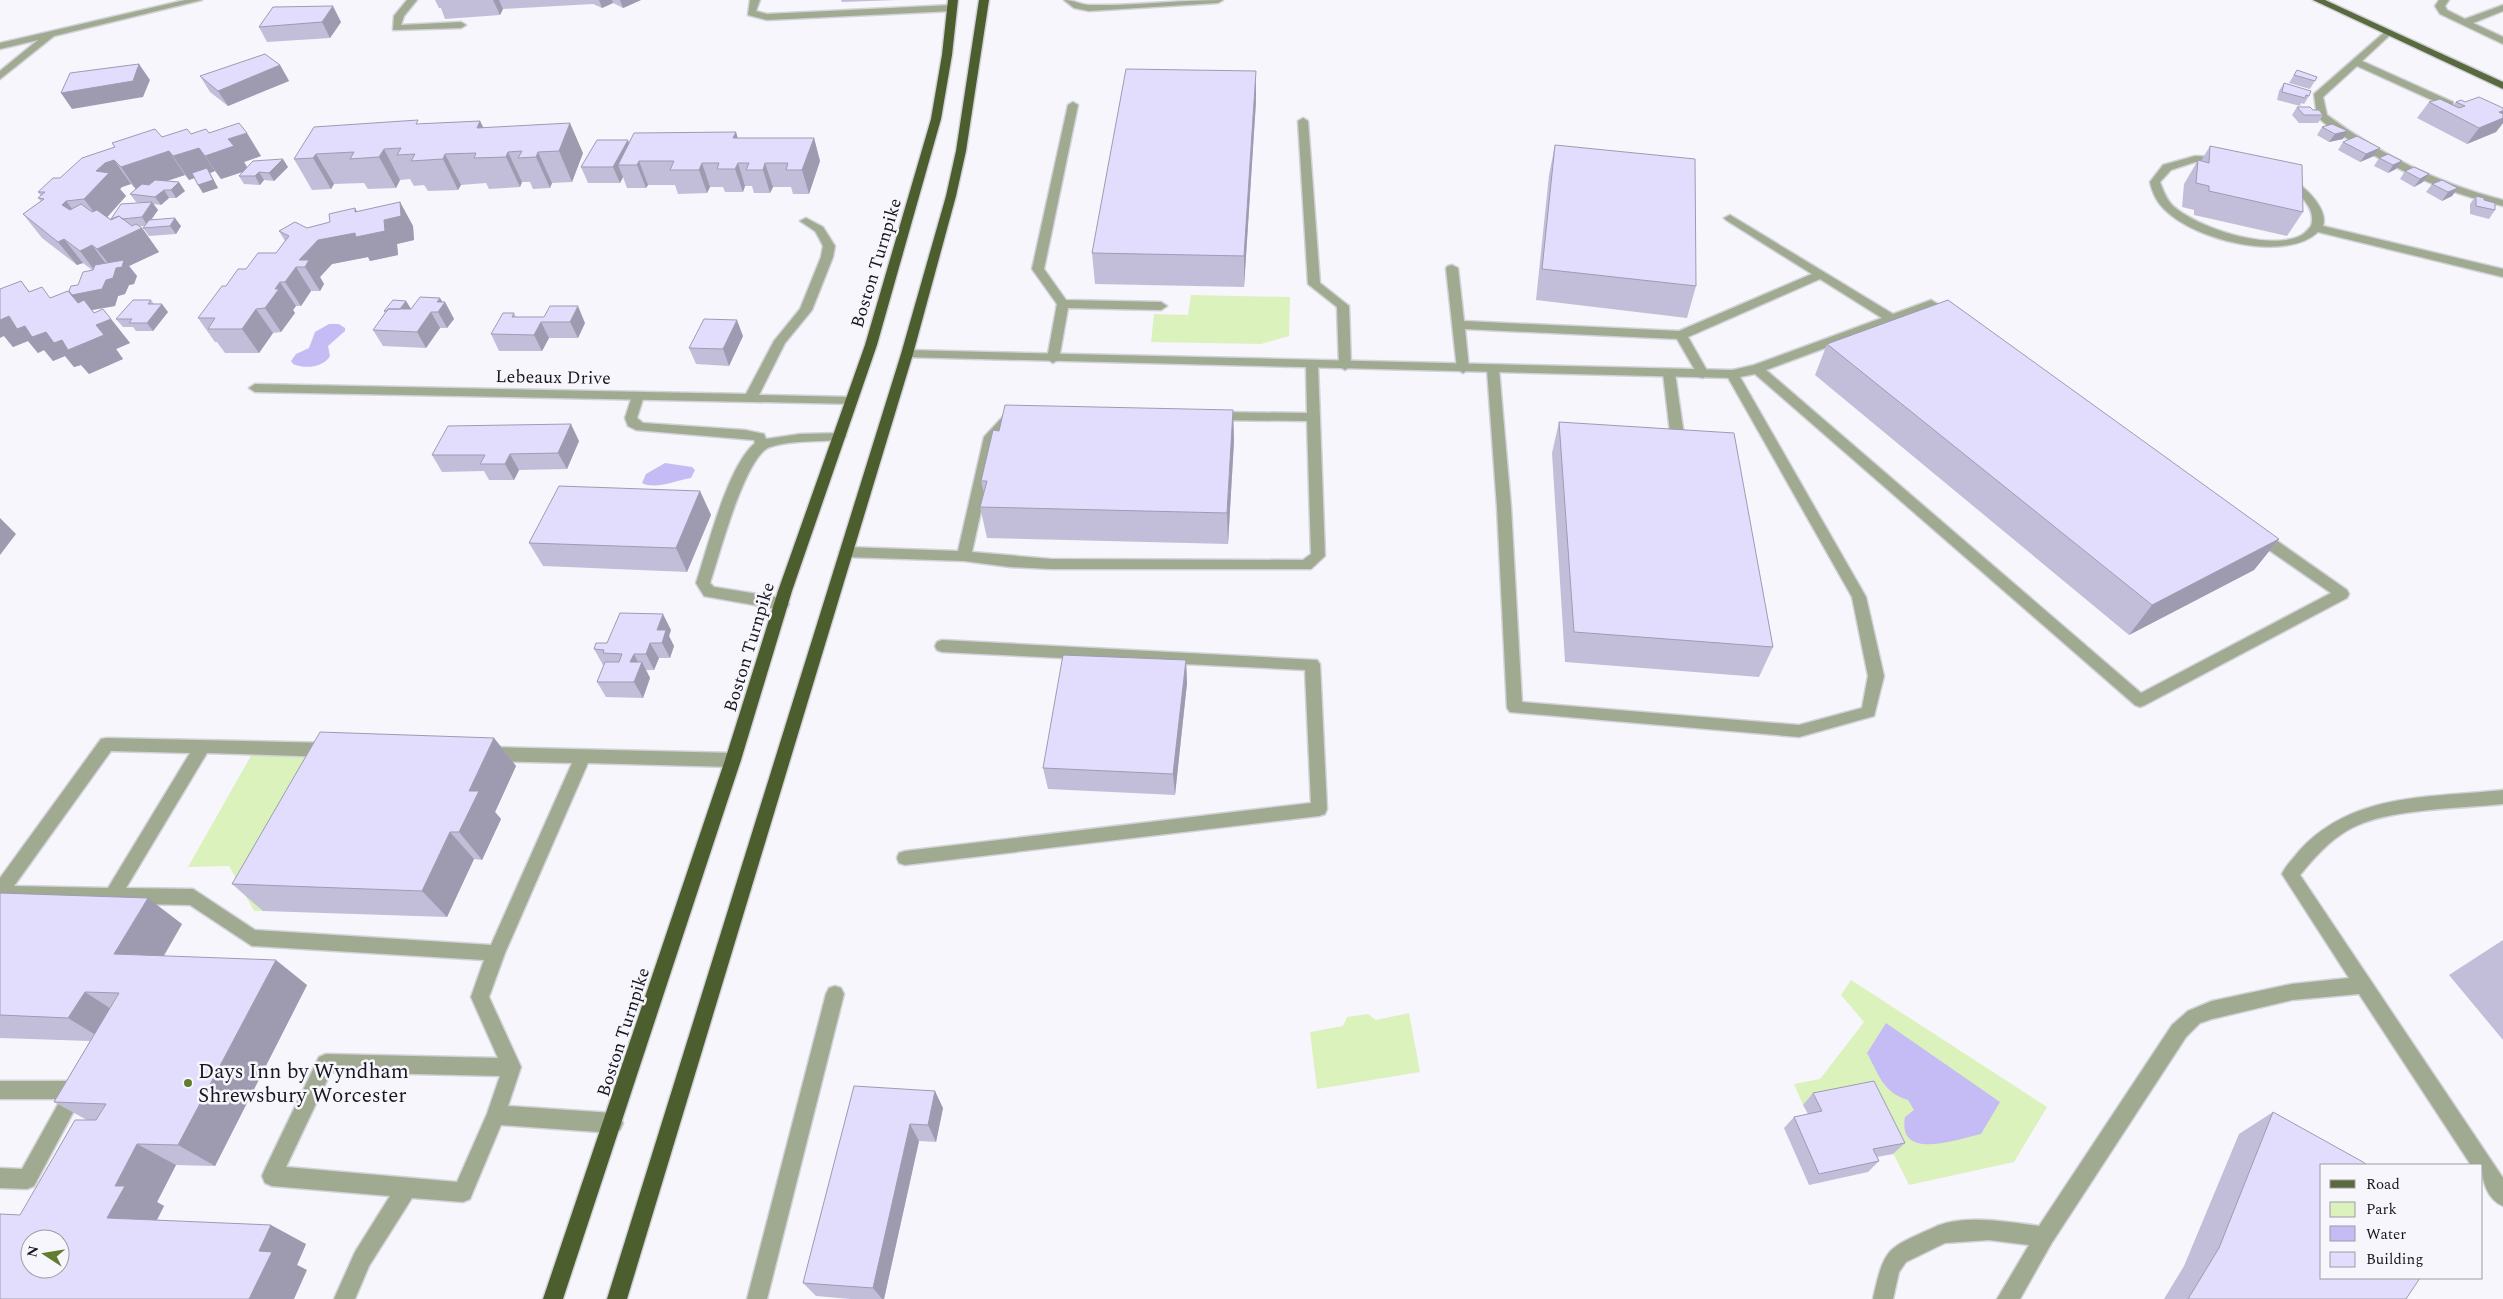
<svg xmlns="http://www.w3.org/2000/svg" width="2503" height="1299" font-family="Spectral,serif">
	<rect width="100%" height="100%" fill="#f6f6fc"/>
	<!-- green -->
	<path fill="#dcf2bd" d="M1191,295L1290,297L1289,336L1261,344L1151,342L1154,314L1188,315Z
		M252,754L348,757L263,911H254L229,866L188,867Z
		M1851,980L2047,1107L2014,1162L1909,1185L1863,1093L1803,1105L1794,1084L1820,1079L1864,1022L1841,995Z
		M1409,1013L1420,1072L1317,1089L1310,1032L1343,1026L1347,1017L1368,1014L1376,1020Z"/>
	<!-- water -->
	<path fill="#c6bcf5" d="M329,324H339L345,328V331L328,346L330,356C323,368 304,369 293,364L291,361L296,354L309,348L315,332Z
		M665,463L692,467L695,470L691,478C677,480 656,490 642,483L646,474Z
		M1886,1023L2000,1102L1981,1134C1957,1139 1897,1162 1905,1117L1914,1110L1908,1100C1883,1093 1878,1073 1867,1053Z"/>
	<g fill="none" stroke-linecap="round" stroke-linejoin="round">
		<defs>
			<path id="service" d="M407,0H417L404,16L401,25L461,22L466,25L461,28L393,30L394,16Z
				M750,0H760L756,11L767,14L952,5L957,8L952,11L767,20L748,15Z
				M1064,0C1074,0 1081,5 1090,5C1134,6 1179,0 1223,0L1218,3L1089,11L1074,8Z
				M2439,0H2449L2445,6L2447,10L2465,19L2503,5V11L2473,23L2503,37V44L2440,14L2435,6Z
				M2387,30L2392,33L2390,35L2362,61L2453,102V106H2445L2357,66L2323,97L2327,115C2380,154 2439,184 2503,200V206C2448,193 2395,171 2348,139C2337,132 2325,125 2317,116L2314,94Z
				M1073,102L1078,105L1044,269L1066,300L1161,302L1167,306L1161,310L1068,308L1059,359L1053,363L1047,359L1057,304L1032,269L1068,105Z
				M1303,118L1308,121L1320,283L1349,306L1351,366L1345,370L1339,366L1337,307L1308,284L1298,121Z
				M2195,156C2237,158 2289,165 2316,201C2321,208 2326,217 2323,226L2503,269V277L2318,232C2285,263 2194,240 2164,209C2157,202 2152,192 2150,182L2163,165ZM2195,162C2232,164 2281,169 2305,201C2311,209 2314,217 2311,226C2308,230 2304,234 2300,236C2268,251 2198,228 2173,206C2166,199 2163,190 2160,182L2171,170Z
				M1730,215L1893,314L1931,300L1953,313L1955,316L1953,319L1949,320L1930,309L1766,370L2141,693L2331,593L2253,539L2251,535L2253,531H2263L2347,590L2349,594L2347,598L2145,705L2140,707L2135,705L1755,374L1740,377L1866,597L1884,676L1874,716L1799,737L1510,712L1507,708L1497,507L1487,369L1493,365L1499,369L1511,507L1522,702L1799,725L1862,708L1868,676L1852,597L1726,374L1728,371L1754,365L1882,318L1820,279L1688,337L1709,374L1703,378L1699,377L1677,339L1465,329L1469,369L1463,373L1457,369L1446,268L1448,266L1452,265L1458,268L1464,321L1679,331L1812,274L1726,220L1724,218Z
				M1312,361L1318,365L1325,556L1311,569H1051L1010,567L964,561L846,557L839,552L846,547L958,551L984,437L1008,411L1015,410L1021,414L997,438L972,552L1051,559L1303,560L1311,554L1307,421L1213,420L1207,416L1213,412L1307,413L1306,365Z
				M1669,369L1675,373L1686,449L1679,454L1672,449L1663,373Z
				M638,392L644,396L637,418L643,423L745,430L764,434L766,439L800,434L844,433L846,436L844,439L839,440C817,442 791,440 770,447C745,455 719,557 710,583L714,587L782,598L787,600L789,604L787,608L782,610L709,597L704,596L696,583C708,547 727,467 755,443L754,440L636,430L628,426L625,418L632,396Z
				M942,640L1317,660L1320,664L1327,809L1325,814L1319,816L905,865L899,863L897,858L899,853L905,851L1311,803L1305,670L942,652L937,650L935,646L937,642Z
				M107,738L329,743L335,745L337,750L335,755L329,757L207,753L126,888L193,889L255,930L491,945L572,763L487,761L481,759L479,754L481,749L487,747L733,753L739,755L741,760L739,765L733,767L588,763L505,953L489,997L521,1067L508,1106L613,1113L620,1116L623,1123L620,1130L613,1133L501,1125L470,1199L463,1202L412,1198L369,1266L355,1299H334L355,1252L390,1196L272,1186L265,1183L262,1176L265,1169L319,1057L326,1054L498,1058L471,997L484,960L252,946L190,905L0,901V878L101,739ZM111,751L190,753L108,888L14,886ZM331,1072L500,1076L487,1114L457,1182L286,1167Z
				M835,986L841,988L844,994L767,1299H747L826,994L829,988Z
				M0,1081H76L83,1083L85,1090L34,1186L27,1189L0,1188V1168L22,1169L61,1099H0Z"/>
			<path id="minor" d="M185,0H202L54,36L0,79V71L38,40L0,49V43Z
				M806,218L823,227L835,246L833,257L812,310L785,343L759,395L851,397L857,401L856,404L255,392L249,388L255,384L746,394L774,341L800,309L821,257L823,246L819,238L815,231L800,221Z
				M907,350L1732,370L1738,374L1732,378L903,357L901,354Z
				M2503,790V804C2458,809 2386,808 2348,830C2329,841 2314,858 2300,875L2503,1178V1206C2487,1199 2482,1181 2482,1165H2471L2359,994L2292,1000L2212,1019L2200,1023L2186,1037L2051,1244L2020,1299H1997L2029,1245L1989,1240L1945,1243L1906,1262L1899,1272L1893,1299H1873C1885,1244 1888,1249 1937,1226C1966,1214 2009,1222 2039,1226L2172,1025L2188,1011L2212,1001L2292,984L2349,978L2282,874C2286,865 2294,858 2300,850C2354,792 2430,798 2503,790Z"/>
			<path id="primary" d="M2313,0H2325L2503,82V89Z"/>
			<path id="trunk" d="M948,0H958L952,55L941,119L877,345L792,591L741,760L563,1299H543L725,760L778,591L865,345L931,119L942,55Z
				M979,0H989L966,151L956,196L913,354L627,1299H607L901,354L946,196L956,151Z"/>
		</defs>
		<!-- service casing -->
		<use href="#service" stroke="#d2d2d9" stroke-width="3"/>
		<!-- minor casing -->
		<use href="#minor" stroke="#d2d2d9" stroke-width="3"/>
		<!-- primary casing -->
		<use href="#primary" stroke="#d2d2d9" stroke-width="3"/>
		<!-- trunk casing -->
		<use href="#trunk" stroke="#d2d2d9" stroke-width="3"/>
		<!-- service -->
		<use href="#service" fill="#a0aa91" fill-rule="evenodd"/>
		<!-- minor -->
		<use href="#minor" fill="#a0aa91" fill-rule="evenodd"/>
		<!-- primary -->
		<use href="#primary" fill="#596a3e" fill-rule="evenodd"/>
		<!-- trunk -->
		<use href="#trunk" fill="#4d5e2e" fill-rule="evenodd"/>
	</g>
	<!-- wall -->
	<path fill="#c2beda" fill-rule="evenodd" d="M435,0H641L623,8L613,3L602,8L593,4L503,9L500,15L445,19L441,8H439Z
		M841,0H898L842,2Z
		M273,7L341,22L330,38L267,42L259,27Z
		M280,65L289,81L228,106L210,92L200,76Z
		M2297,70L2317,77L2310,89L2289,83Z
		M2284,83L2309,96L2304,104L2301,103L2300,106L2277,100L2279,91Z
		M1256,101L1244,287L1095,284L1092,253Z
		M2429,102L2453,105L2456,102H2465L2503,108V123L2496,132L2467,144L2417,118Z
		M2297,107L2313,110L2323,115L2318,123H2299L2292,115Z
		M480,121L483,127L583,153L572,182L552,183L550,188L533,189L530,182H522L520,187L489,189L486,183L461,185L458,190L428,191L424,185L414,186L410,179L400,180L396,188L368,189L364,183L334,184L331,189L312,190L294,159L421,124Z
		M2322,127L2343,139L2329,142L2317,135Z
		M736,132L737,138H814L820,161L809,194H793L791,187H773L770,193H754L752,186H745L743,192H725L723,187H710L707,193L678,194L675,185H648L646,188H627L623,177L620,183H588L581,167L629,144Z
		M209,133L261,156L244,162L247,167H288L274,181L264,180L260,185L244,184L239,176L242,172L221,179L215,171L210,173L218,188L203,193L194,178L189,180L185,175L166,181L185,191L176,198H169L161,205L153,204L158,210L152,219L181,226L176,234L149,236L143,228L145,226H139L142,228L159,252L129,266L137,276L134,284L129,285L125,294L118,296L115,306L92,310L94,313L103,309L130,343L116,349L123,359L89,374L81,365L74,367L65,356L53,361L44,350L38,353L28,341L13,347L4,336L21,281L30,292L51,298L68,291L78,285L92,270L83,263L77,265L42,238L23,214L41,201L38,198L41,196L38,192L60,178L162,137ZM131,184L136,189L130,194L136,202L140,203L111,219L107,217L126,196L120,189L122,187Z
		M2343,142L2380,148L2374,156L2360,162L2338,150Z
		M1555,145L1696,286L1687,318L1536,300L1549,175Z
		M2210,146L2303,212L2287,236L2194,215V210L2182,207L2184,184L2198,160L2201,161Z
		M2388,154L2396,169L2388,173L2374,166L2379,158Z
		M2414,167L2423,182L2414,187L2400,179L2405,171Z
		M2432,184L2458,188L2452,196L2442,201L2426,192Z
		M2476,196L2484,200L2495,210L2489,219L2470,214V204Z
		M400,202L413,226L414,240L397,244L398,255L370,261L368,257L332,264L320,277L324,284L320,291H311L301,306H296L293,310L295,313L281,332L273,333L259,353H225L217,342H215L198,318L226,286L246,269L276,253L285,241L279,231L307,228L330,222L355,208L357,212Z
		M151,300L154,304L168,312L153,331H136L133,327H123L116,319Z
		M406,301L411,309L445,302L454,319L447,328H440L426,348L383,346L373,330L385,313L384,311Z
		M514,313L516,317H544L585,323L578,338H549L542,351H499L491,334Z
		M743,336L729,366L696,364L689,348Z
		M1827,344L2279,539L2254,570L2129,635L1815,375Z
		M1233,410L1234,441L1228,544L987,538L980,507L984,493L981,481Z
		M1559,422L1773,647L1759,677L1565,662L1552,453Z
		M579,441L567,469L519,470L514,480H489L484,471L442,472L432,455Z
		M700,491L711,515L687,572L543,566L529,543Z
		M671,630L669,636L674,646L670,658H659L654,670H646L650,678L643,698L606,697L597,682L604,665H603L594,649L607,643Z
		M1186,660L1187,683L1175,795L1048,789L1043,768Z
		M494,738L516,766L495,812L501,819L482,860L474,859L447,917L263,911L232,884Z
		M0,893L182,924L164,956L307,985L215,1166L176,1165L157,1202L164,1206L157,1220L306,1244L297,1265L307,1270L20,1215L87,1120L54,1102L90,1041L0,1038Z
		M2503,940V1040L2449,975Z
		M854,1086L943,1108L936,1142L919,1141L884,1299H851L816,1296L803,1283Z
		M1813,1093L1905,1143L1893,1154L1877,1157L1879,1161L1868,1172L1809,1185L1784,1128L1794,1117L1808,1114L1803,1105Z
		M2273,1112L2406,1299H2164L2184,1266L2239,1134Z"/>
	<!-- shaded-wall -->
	<path fill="#9e9bb1" d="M493,0H499L503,9L500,15Z
		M599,0H612L613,3L602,8Z
		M620,0H641L623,8Z
		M333,6L341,22L330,38L322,22Z
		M139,64L150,80L143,97L72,109L61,93Z
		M280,65L289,81L228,106L218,91Z
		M1256,71V101L1244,287V256Z
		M2503,111V113L2497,121L2503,118V123L2496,132L2467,144L2479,128L2499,112Z
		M480,121L495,151L491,158L477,128Z
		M570,123L583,153L572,182L559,151Z
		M2348,131L2343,139L2329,142L2335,134Z
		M736,132L743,156L733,138Z
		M247,133L261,156L244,162L249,170L221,179L205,156L228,139Z
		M814,138L820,161L809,194L802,170Z
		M628,140L634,156L618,165L623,177L620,183L613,167Z
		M199,148L215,171L210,173L218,188L203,193L198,185L209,173L189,180L173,156Z
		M2380,148L2374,156L2360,162L2366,154Z
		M384,149L400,180L396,188L379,157Z
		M169,151L185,175L137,191L121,167Z
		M508,152L522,182L520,187L506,157Z
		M538,152L552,183L550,188L536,157Z
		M316,154L334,184L331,189L313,158Z
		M445,154L461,185L458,190L443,159Z
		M283,159L288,167L274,181L269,173Z
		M114,160L131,184L122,187L120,189L126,196L102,223L84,199L96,171L105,163Z
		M639,161L648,185L646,188L637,165Z
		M2402,161L2396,169L2388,173L2393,165Z
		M702,163L710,187L707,193L699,170Z
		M738,163L745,186L743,192L735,169Z
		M765,163L773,187L770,193L763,170Z
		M259,172L264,180L260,185L255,176Z
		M2429,174L2423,182L2414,187L2420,179Z
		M179,182L185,191L176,198L171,190Z
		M2458,188L2452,196L2442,201L2448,192Z
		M164,190L169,198L161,205L155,197Z
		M66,201L84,224L62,205Z
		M152,202L158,210L147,225L142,217Z
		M400,202L413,226L414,240L397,244L398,255L370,261L368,257L332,264L320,277L324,284L320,291L305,267L299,260L318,240L355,212V208L369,232L384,220Z
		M175,218L181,226L176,234L170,226Z
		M142,228L159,252L129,266L137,276L134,284L129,285L125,294L118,296L115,306L92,310L102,323L111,319L130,343L116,349L123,359L89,374L81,365L74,367L65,356L53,361L44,350L38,353L28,341L13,347L4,336L0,338V320L9,316L25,326L85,311L67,295L106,280L115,272L97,249Z
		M64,239L83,263L77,265L58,242Z
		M92,245L110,269L98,275L80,251Z
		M296,267L311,291L301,306L285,282Z
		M280,282L296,306L293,310L295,313L281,332L265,308L275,289Z
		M440,298L444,304L445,302L454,319L447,328L438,312L437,302Z
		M406,301L411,309L403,320L398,312Z
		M162,304L168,312L153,331L147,323Z
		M578,306L585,323L578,338L570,322Z
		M256,309L273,333L259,353L242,329Z
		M431,312L440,328L426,348L417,332Z
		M737,320L743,336L729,366L723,349Z
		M541,322L549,338L542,351L534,335Z
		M1233,410L1234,441L1228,544L1227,513Z
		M571,424L579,441L567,469L558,453Z
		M510,454L519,470L514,480L505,464Z
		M700,491L711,515L687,572L676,548Z
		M0,518L16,534L0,555Z
		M2279,539L2254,570L2129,635L2152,605Z
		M663,614L671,630L669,636L674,646L670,658L662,643L657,630Z
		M650,643L659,658L654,670L646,654Z
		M634,654L640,666L642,662L650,678L643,698L634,682L630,662Z
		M1186,660L1187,683L1175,795L1173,774Z
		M494,738L516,766L495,812L501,819L482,860L459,832L469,791Z
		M450,832L474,859L447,917L422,891Z
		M148,898L182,924L150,979L114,954Z
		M276,960L307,985L215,1166L178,1145Z
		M85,992L122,1016L107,1042L68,1018Z
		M935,1091L943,1108L936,1142L928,1125Z
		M910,1124L919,1141L884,1299H882L873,1288Z
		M137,1144L176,1165L157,1202L164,1206L148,1237L107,1218L115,1186Z
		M271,1225L306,1244L297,1265L307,1270L294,1299H249L259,1251Z"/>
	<!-- building -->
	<path fill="#e2ddfd" stroke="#9e9bb1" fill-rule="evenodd" d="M333,6L322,22L259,27L273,7Z
		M265,54L280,65L218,91L200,76Z
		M139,64L133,81L61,93L70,73Z
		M1126,69L1256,71L1244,256L1092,253Z
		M2297,70L2317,77L2315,81L2294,75Z
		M2284,83L2311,91L2309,96L2306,95L2305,98L2282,92Z
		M2479,97L2503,108V111L2499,112L2503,114V118L2479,128L2429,102L2440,99L2459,108L2465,106L2456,102L2461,100L2465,102Z
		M2297,107H2310L2313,110H2319L2323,115H2304Z
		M418,120L416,124L480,121L477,128L570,123L559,151L538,152L536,157L518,158L522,151L508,152L506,157L474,158L476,153L445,154L443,159L411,161L415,154L397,155L401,148L384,149L379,157L350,159L354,152L316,154L313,158L294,159L314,127Z
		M239,123L247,133L228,139L234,146L205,156L199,148L173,156L169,151L121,167L114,160L105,163L96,171L109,173L84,199L66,201L62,205L70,210L81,204L92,212L97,210L111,220L119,216L132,226L136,224L142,228L97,249L92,245L80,251L64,239L58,242L23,214L44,199L38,198L45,192H38L53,178H60L82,158L115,147L112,143L155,129L162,137L187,129L191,134L206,129L209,133Z
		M2332,124L2348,131L2335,134L2322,127Z
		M736,132L733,138H814L802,170H786L788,163H765L763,170H746L749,163H738L735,169H717L719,163H702L699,170H670L674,161H639L637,165H618L634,133Z
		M2357,136L2380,148L2366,154L2343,142Z
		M597,140H628L613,167H581Z
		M1555,145L1695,159L1696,286L1542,269Z
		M2210,146L2302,165L2303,212L2209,191V186L2196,183L2198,160L2209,163Z
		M2388,154L2402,161L2393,165L2379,158Z
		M283,159L269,173L259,172L255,176H239L253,161Z
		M2414,167L2429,174L2420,179L2405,171Z
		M207,168L213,180L198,185L192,173Z
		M155,180L179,182L171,190H164L155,197L130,194L142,184L149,185Z
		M2442,180L2458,188L2448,192L2432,184Z
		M2476,196L2484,198V200L2495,203V210L2476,206Z
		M152,202L142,217L122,219L119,216L111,219L121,204Z
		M400,202L401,216L384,220L385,231L356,237L355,233L318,240L299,260H309L305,267H296L285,282H280L275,289H279L265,308L256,309L242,329H208L215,318H198L222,286H226L238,269H246L258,253H276L289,236L279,231L295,222L307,228L330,222L329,214L355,208V212Z
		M175,218L170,226L143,228L149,220Z
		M124,260L122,267L116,268L113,278L106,280L102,289L72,295L69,291L71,286L78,285L83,272L93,270L95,265Z
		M21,281L29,292L42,287L50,298L68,291L78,303L84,300L94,313L103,309L111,319L96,325L104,335L68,350L62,340L54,343L46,332L32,337L25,326L17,329L9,316L0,320V289Z
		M420,297L440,298L437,302H445L438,312H431L417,332L373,330L388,309H411Z
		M133,300H151L148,304H162L147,323H129L132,319H116Z
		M393,300L406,301L400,309H388L387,311H384Z
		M1948,300L2279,539L2152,605L1827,344Z
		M550,306H578L570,322H541L534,335L491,334L503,313H514L512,317H544Z
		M704,319L737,320L723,349L689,348Z
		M1005,405L1233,410L1227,513L980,507L987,481H981L993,430L999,431Z
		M1559,422L1734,433L1773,647L1574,632Z
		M571,424L558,453L510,454L505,464H480L485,455H432L448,426Z
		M559,486L700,491L676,548L529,543Z
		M620,613L663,614L657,630H666L662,643H650L646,654H634L630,662H642L634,682H597L605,662H619L622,654L603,653L604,650L594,649L596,643H607Z
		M1063,655L1186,660L1173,774L1043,768Z
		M320,732L494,738L469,791H479L459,832H450L422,891L232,884Z
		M0,893L148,898L114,954L276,960L178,1145L137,1144L115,1186H125L107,1218L271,1225L259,1251L272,1252L249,1299H0V1214L20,1215L75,1120H96L106,1104L54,1102L119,993L85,992L68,1018L0,1015ZM30,1239H60V1269H30Z
		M1874,1081L1905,1143L1873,1149L1879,1161L1819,1174L1794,1117L1822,1111L1813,1093Z
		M854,1086L935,1091L928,1125L910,1124L873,1288L803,1283Z
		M2273,1112L2363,1162L2367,1165H2322V1278H2420L2406,1299H2188L2219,1248Z"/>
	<!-- markers -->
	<circle fill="#627d30" stroke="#f6f6fc" stroke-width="2" cx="188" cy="1083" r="5"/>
	<g text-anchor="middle" stroke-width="5" stroke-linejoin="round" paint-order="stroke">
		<!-- street labels -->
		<g font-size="18" fill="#181621" stroke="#f6f6fc">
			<text transform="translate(876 263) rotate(-73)" y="6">Boston Turnpike</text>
			<text transform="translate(553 377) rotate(1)" y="6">Lebeaux Drive</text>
			<text transform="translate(749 647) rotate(-73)" y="6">Boston Turnpike</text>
			<text transform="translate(623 1032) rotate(-72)" y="6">Boston Turnpike</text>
		</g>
		<!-- near-poi labels -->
		<g font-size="21" fill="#181621" stroke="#f6f6fc" text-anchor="start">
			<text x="198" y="1078">Days Inn by Wyndham<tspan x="198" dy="24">Shrewsbury Worcester</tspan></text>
		</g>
	</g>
	<!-- legend -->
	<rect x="2320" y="1164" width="162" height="115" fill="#f6f6fc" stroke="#9d9ca4"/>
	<rect x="2330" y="1180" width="25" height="8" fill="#596a3e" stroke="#9d9ca4"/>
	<text x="2366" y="1189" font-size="15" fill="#181621">Road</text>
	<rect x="2330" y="1202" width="25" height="15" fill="#dcf2bd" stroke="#9d9ca4"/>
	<text x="2366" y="1214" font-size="15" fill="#181621">Park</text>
	<rect x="2330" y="1226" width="25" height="15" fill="#c6bcf5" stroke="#9d9ca4"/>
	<text x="2366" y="1239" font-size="15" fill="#181621">Water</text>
	<rect x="2330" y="1252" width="25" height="15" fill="#e2ddfd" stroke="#9d9ca4"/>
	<text x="2366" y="1264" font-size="15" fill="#181621">Building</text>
	<!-- north arrow -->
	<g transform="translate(45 1254) rotate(282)"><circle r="24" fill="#f6f6fc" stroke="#9d9ca4"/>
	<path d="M0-4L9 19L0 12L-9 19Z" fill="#627d30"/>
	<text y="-8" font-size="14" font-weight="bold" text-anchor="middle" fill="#181621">N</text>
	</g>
</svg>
